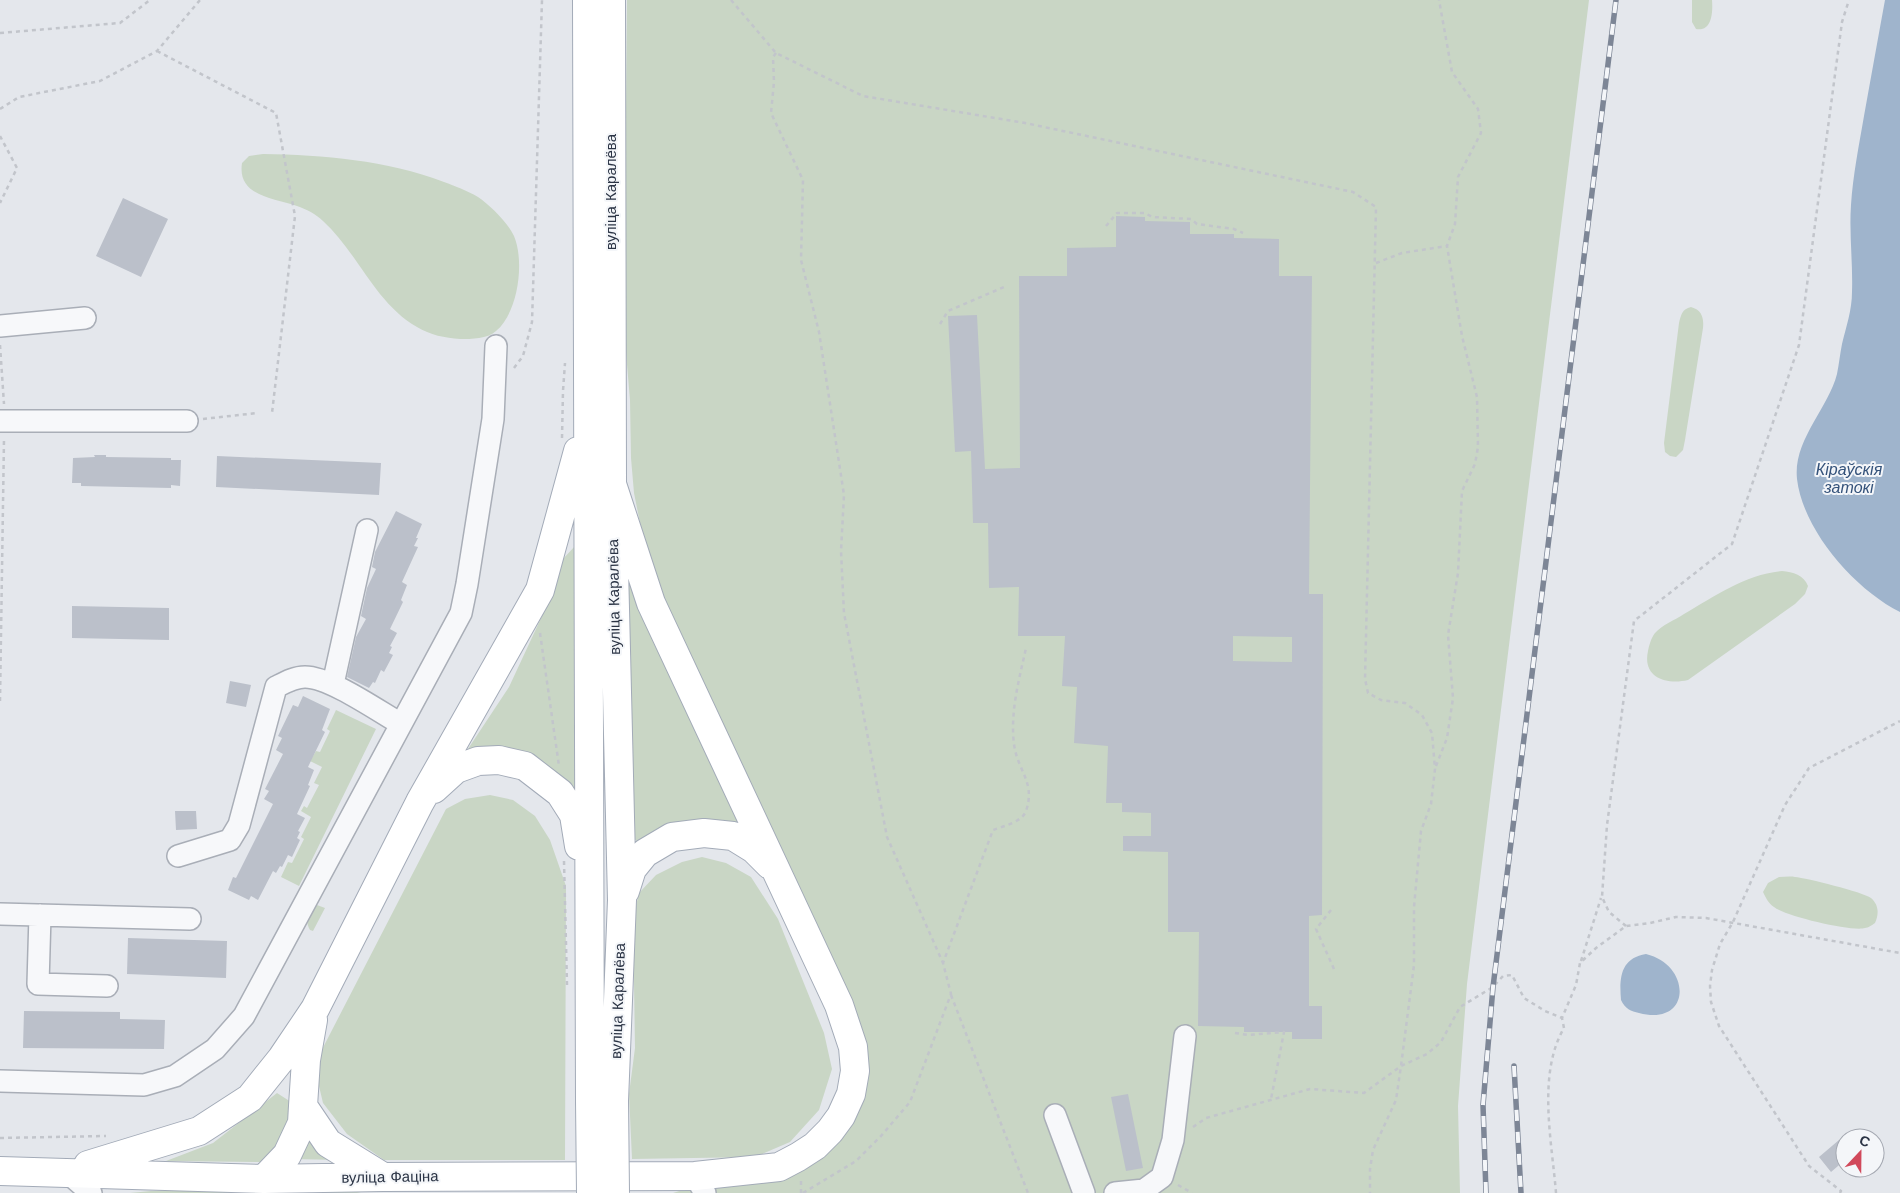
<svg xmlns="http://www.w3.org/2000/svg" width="1900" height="1193" font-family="'Work Sans',sans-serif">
	<rect width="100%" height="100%" fill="#e4e7ec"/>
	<!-- green -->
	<path fill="#c9d6c5" d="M627,0H1589L1467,984L1458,1106L1460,1193H673L692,1187L793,1174L817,1162L836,1144L867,1078L661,593L641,528L634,493L631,458L630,400L624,329Z
		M1692,0H1712C1713,12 1712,32 1696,29L1692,22Z
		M263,154C324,155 386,160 444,182C455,186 468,191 478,197C490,205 508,223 514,236C525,262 518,313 496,331C487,339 472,339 460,339C445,338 430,335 417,327C375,303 358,253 323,221C316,214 306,209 297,206C273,198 237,196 242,163L249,156Z
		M1691,307C1702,310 1704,318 1703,328L1685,440L1683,450L1676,457L1670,456L1665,452L1664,443L1679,323C1681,315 1682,309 1691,307Z
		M575,546L579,797L462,758L509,687L549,601L563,559Z
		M624,560L747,835L641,845L629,834Z
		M1782,571C1793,572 1804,575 1808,586L1805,594L1795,604L1688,680C1667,685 1642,678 1648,651C1649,646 1651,638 1655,633C1662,625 1675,620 1684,614C1715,596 1746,574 1782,571Z
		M336,710L376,729L299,886L281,877L288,862L292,863L304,839L301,837L311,817L301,811L304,806L307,808L319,785L314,783L322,767L310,761L316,751L320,752L330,731L327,729Z
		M490,795L513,800L535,816L550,840L566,886L565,1160H384L347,1134L323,1103L314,1065L446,809L465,799Z
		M702,857L726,863L751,877L778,919L824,1033L832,1069L819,1110L790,1142L755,1157L632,1159L629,1094L635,1048L633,919L639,893L656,875L682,862Z
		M1779,877C1784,877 1790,876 1795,877C1806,878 1863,892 1871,898C1879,905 1879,914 1875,923C1872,925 1868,928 1865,928C1852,932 1785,916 1774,907C1768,903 1766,898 1763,892L1768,883Z
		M317,905L325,908L313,931L310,930C305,921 307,915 313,906Z
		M277,1093L291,1102C291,1132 287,1143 263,1162L166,1161L213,1143Z
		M306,1126L341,1160L291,1159Z
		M345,1189L361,1193H130L151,1191Z"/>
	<!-- water -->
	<path fill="#9fb4cc" d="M1885,0H1900V612C1854,589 1803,530 1797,479C1793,440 1828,409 1837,374C1839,364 1840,354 1842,344C1846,327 1852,310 1852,292C1853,263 1849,234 1851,205C1853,175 1859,145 1864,116C1871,77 1878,38 1885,0Z
		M1646,954C1692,965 1692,1027 1639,1013C1631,1011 1625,1009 1621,1000C1619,977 1621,958 1646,954Z"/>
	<!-- building -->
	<path fill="#bbc0ca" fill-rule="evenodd" d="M123,198L168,219L141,277L96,256Z
		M1116,216L1145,217V221L1190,222V234H1234V238L1279,239V276H1312L1309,594H1323L1322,915L1309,916V1006H1322V1039H1292V1032H1244V1027L1198,1026L1199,932H1168V852L1123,851V836H1151V813L1122,812V803H1106L1108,746L1074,743L1077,687L1062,686L1065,636H1018L1019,587L989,588L988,523H973L971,451L955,452L948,316L977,315L985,469L1020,468L1019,276H1067V248L1116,247ZM1233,636L1292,637V662L1233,661Z
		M94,455H106V457L171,458V460H181L180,486L171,485V488L81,486V483H72L73,458L95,457Z
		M217,456L381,463L379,495L216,487Z
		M396,511L422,524L416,538H418L414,546L418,547L402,582L407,585L401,600L403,602L390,629L397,633L390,646L392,647L389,653L393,655L384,672L381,670L375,683L373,682L369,688L347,677L356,637L366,619L361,616L367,588L376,569L372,567L375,552Z
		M72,606L169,608V640L72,638Z
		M230,681L251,685L246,707L226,703Z
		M303,696L330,709L322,730L325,732L308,767L314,770L308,785L310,786L297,814L305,818L298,831L300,832L297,838L300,840L292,857L288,855L282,867L280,866L276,873L273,871L258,900L251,896L249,900L228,890L233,877L236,878L273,804L264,799L269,791L265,789L283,754L276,750L282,738L278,736L293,705L298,707Z
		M175,811H196L197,829L176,830Z
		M128,938L227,941L226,978L127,974Z
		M24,1011L120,1012V1019L165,1020L164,1049L23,1048Z
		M1128,1094L1143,1168L1126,1171L1111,1097Z
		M1839,1140L1845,1147V1160L1831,1172L1819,1157Z"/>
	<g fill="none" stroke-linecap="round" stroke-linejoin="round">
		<defs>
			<path id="minor" d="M0,326L85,318
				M0,421H187
				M333,684L367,530
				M178,856L230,840L239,825L276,687C284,683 294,677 305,677C330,677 378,711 401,724
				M0,914L190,919
				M40,915L38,984L107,986
				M0,1081L144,1085L175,1076L215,1049L244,1016L461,613L467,584L493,419L496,346
				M1055,1115L1084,1193
				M67,1172L91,1193
				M695,1176L705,1193
				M1115,1193L1144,1190L1162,1177L1173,1140L1185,1036"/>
			<path id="major" d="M587,0L590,1101
				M611,0L612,484L622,900L614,1101
				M434,789L456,769L478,761L499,760L525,766L560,793L574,815L579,846
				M625,891L632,869L645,853L672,837L704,833L733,836L754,849L770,865
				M313,1020L306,1060L303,1106L328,1143L383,1177
				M88,1165L199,1131L250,1098L282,1058L315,1009L420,802L540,590L578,451
				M0,1171L264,1179L383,1177L695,1176L779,1167L798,1157L815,1146L830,1131L841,1116L851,1094L855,1071L853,1047L839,1005L651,603L612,484
				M264,1179L287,1155L302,1123L303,1106"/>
		</defs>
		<!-- minor casing -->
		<use href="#minor" stroke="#a9aeb7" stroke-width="24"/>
		<!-- major casing -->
		<use href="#major" stroke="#a3abb8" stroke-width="30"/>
		<!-- path -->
		<path stroke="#c2c5cb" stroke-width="2.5" stroke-dasharray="4 4" stroke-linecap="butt" d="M731,0L776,53L863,96L1025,123L1353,192L1376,207L1365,679L1368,693L1381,700L1405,703L1422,715L1432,733L1435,769L1431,804L1421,831L1414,907V965L1401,1066L1396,1100L1373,1150L1370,1169V1193
			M0,33L120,23L150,0
			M157,51L276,113L295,216L272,413
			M776,53L773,57L774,82L771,113L803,180L801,260L819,332L844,495L841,551L844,613L887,837L943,963
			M0,109L19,97L100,81L157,51L200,0
			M0,136L17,168L0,203
			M1106,226L1117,213H1145L1152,217L1191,219L1197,224L1234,229L1243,233
			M1376,263L1402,253L1447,246
			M940,324L948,311L1004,287
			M0,345L4,404
			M514,368L523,356L532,322L542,0
			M203,419L257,413
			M562,438L563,391L565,363
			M540,633L559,766
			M0,701L4,439
			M1436,766L1447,738L1453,698L1448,635L1458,573L1462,491L1475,464L1478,447L1477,397L1462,336L1447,246L1455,224L1458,177L1481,133L1478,109L1452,72L1439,0
			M564,861L567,985
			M1331,910L1316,929L1334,969
			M1626,926L1609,912L1602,897L1607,825L1634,621L1732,544L1799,345L1842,22L1849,0
			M1581,961L1601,898
			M951,995L1028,1193
			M1235,1033L1248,1035L1284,1032L1271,1099
			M1193,1127L1206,1118L1310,1089L1364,1093L1401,1066L1427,1054L1441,1042L1460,1007L1493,987L1503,976L1512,975L1524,998L1545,1011L1562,1018
			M0,1138L106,1136
			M1178,1185L1192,1193
			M801,1193V1181
			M803,1193L856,1161L881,1136L910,1102L951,994L943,963L993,830C1004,826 1022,822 1026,811C1036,782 1017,770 1014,744C1010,712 1019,680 1026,648
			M1556,1193C1552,1142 1537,1074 1564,1028L1562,1018L1576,985L1580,963L1596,948L1626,926L1650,923L1676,917L1706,918L1900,953
			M1840,1193L1841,1191L1809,1166L1719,1026L1711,1002L1710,986L1712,970L1720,944L1733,922L1785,805L1809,768L1900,721"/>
		<!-- minor -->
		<use href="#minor" stroke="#f7f8fa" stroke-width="21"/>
		<!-- major -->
		<use href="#major" stroke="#fff" stroke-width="28"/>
		<defs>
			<path id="rail" d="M1514,1066L1521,1193
				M1486,1193L1483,1105L1493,987L1616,0"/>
		</defs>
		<!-- rail casing -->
		<use href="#rail" stroke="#7d8696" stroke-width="5.5"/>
		<!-- rail -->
		<use href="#rail" stroke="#f4f6f9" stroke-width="4" stroke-dasharray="11" stroke-linecap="butt"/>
		<defs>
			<path id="major-bridge" d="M590,1101L591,1193
				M614,1101L615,1193"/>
		</defs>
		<!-- major-bridge casing -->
		<use href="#major-bridge" stroke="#a3abb8" stroke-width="30" stroke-linecap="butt"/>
		<!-- major-bridge -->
		<use href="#major-bridge" stroke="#fff" stroke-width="28"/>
	</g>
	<g text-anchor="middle" stroke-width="4" stroke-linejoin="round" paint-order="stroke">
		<!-- street labels -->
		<g font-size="15" fill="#2b3445" stroke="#f4f6f9">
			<text transform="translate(611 192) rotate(-90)" y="5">вуліца Каралёва</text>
			<text transform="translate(614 597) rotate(-91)" y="5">вуліца Каралёва</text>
			<text transform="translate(618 1001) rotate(-88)" y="5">вуліца Каралёва</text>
			<text transform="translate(390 1177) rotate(-1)" y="5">вуліца Фаціна</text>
		</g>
		<!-- water labels -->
		<g font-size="16" font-style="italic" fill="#34527a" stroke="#f4f6f9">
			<text x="1849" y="475">Кіраўскія<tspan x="1849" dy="18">затокі</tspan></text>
		</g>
	</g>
	<!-- north arrow -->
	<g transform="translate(1860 1153) rotate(22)"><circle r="24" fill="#f4f6f9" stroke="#a4a8b1"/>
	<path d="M0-4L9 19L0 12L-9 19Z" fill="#d1495b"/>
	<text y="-8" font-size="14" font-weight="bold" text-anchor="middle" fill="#2b3445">С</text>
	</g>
</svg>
